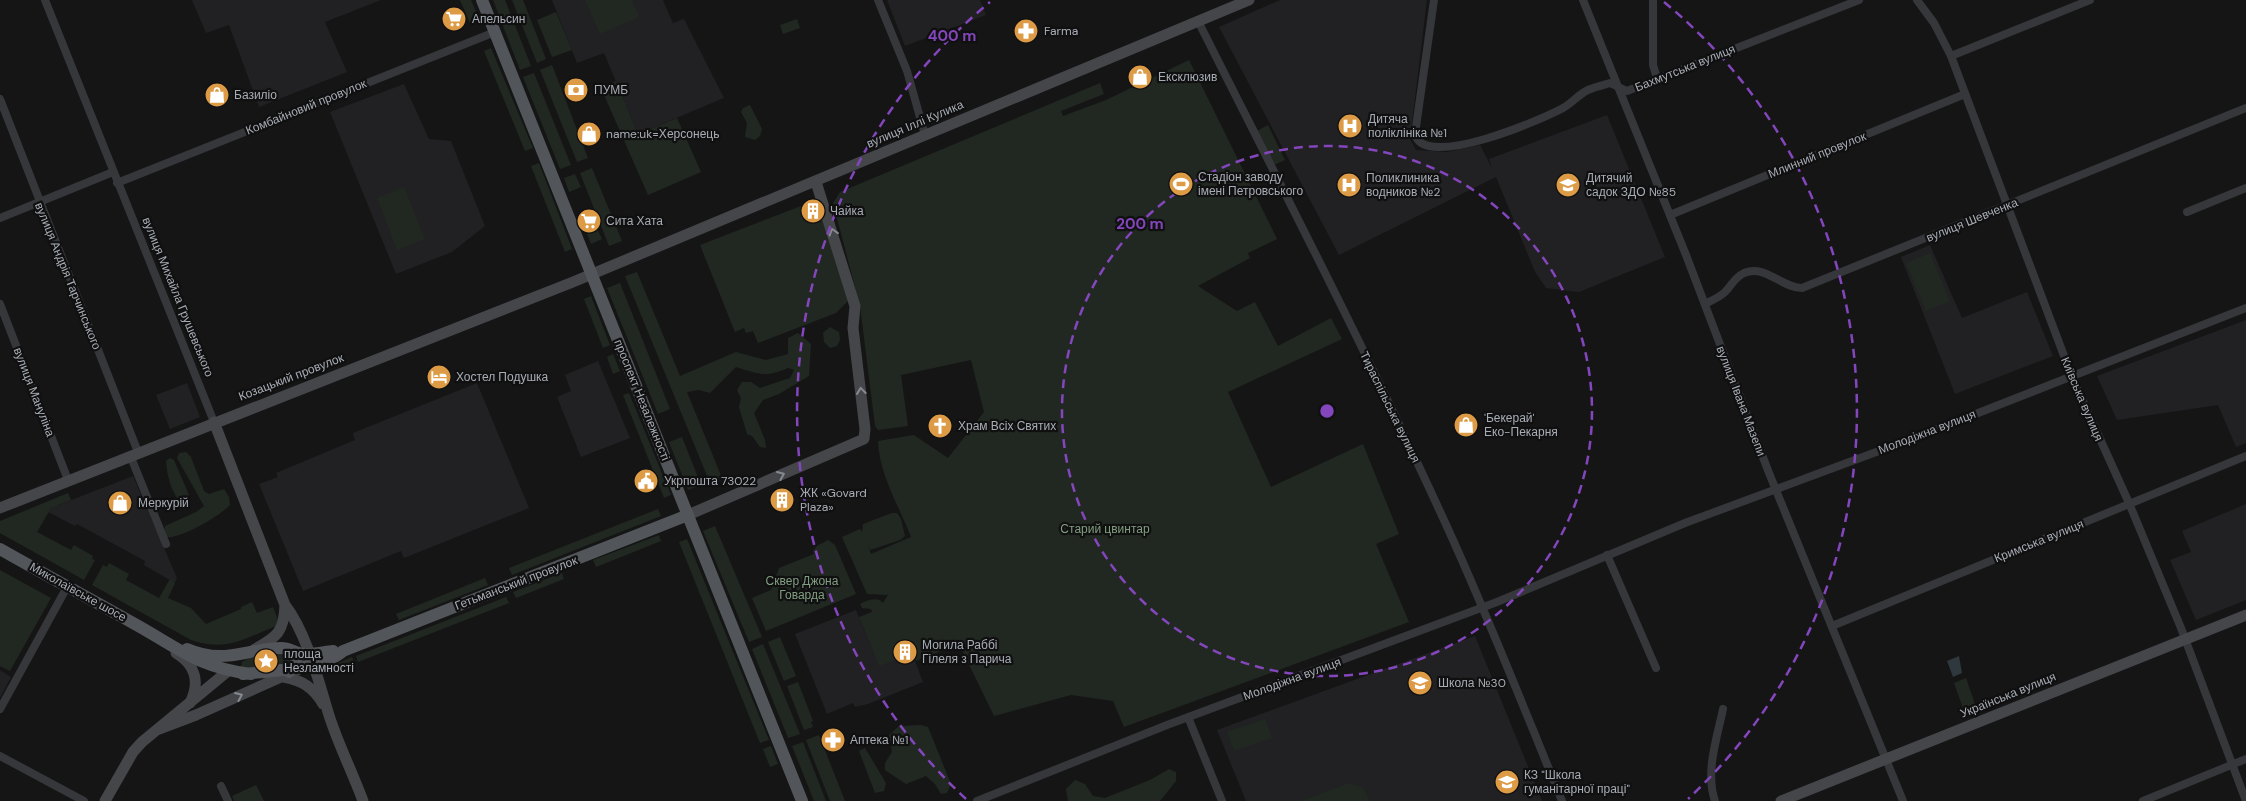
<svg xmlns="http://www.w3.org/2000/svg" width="2246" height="801" font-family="'DM Sans',sans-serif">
	<rect width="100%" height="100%" fill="#151516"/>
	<!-- built -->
	<path fill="#212123" d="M192,0H381L325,22L347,72L259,107L229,25L206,33Z
		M552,0H663L673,23L684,19L724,98L638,134L604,53L577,63Z
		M887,0H980L986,15L905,46Z
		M1280,0H1427L1410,139L1416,150L1447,152L1480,145L1492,168L1489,159L1607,115L1665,257L1579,292L1546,288L1535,272L1496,177L1339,255L1219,27Z
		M404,84L429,139L451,141L485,226L452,252L396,274L330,112Z
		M1930,245L1962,318L2027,292L2053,356L1955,394L1901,257Z
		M2246,320V443L2236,447L2218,405L2117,420L2097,376Z
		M598,361L630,438L581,457L557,397L571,391L565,375Z
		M187,383L200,417L170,429L156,395Z
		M477,383L529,508L404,558L401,551L303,591L259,484L278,477L276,473L355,440L353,433Z
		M133,476L177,578L175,583L144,565L145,561L77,524L75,526L48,512L51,508Z
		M2246,504V600L2196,620L2170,560L2191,552L2182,531Z
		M856,610L870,644L901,658L896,648L908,643L923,682L868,704L855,707L853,703L827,714L795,634Z
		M1475,636L1542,801H1246L1217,730Z
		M0,670L11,677L0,698Z"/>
	<!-- green -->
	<path fill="#212821" d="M460,0H471L479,19L470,23Z
		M493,0H505L531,66L520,70Z
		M512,0H523L546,59L537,63Z
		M585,0H632L639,17L600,34Z
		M556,12L572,50L552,57L537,20Z
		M797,19L800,28L783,34L780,25Z
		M491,48L533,148L525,151L484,51Z
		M1189,60L1277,239L1248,253L1250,258L1198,286L1237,311L1255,302L1278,346L1331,318L1342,339L1228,392L1271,487L1363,444L1399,534L1376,544L1409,622L1124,727L1113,701L1071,695L994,716L959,644L916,661L908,643L896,648L901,658L879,666L859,617L872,612L871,609L862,608L860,604C867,600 877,596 883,603L888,595L867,594L842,537L860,529L862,532L863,524L892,513H897L901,519L905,536L900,540L870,550L867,543L871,554L911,537C899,506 879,474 878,441L914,435L948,458L984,412L971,360L901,375L908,426L878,430L875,426L860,306L833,203L840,192L1100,83L1104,94L1061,111L1063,116L1106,100Z
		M552,65L588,158L577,162L540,70Z
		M534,73L571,165L560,169L523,77Z
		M616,81L638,134L677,118L701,172L648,195L601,88Z
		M750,105L762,129L760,136L755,140L745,137L747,123L741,112L743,108Z
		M1268,125L1285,160L1274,165L1257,131Z
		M539,163L572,249L565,252L531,166Z
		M592,168L622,241L609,246L580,173Z
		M575,174L581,187L569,192L564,178Z
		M404,187L425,239L397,250L377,198Z
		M801,206L807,221L823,215L848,301L836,313L758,343L753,331L746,333L744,328L735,332L700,245Z
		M595,224L602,239L591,244L585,229Z
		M1930,253L1950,301L1926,311L1906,263Z
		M637,272L680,376L736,352L766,360L788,354V338L798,333L811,344L809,376L779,394L763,400L754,413L765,440L766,448L760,447L752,436L747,434L739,407L741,398L737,390L742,382H751L760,388L790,378L794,370L788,368C765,378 759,374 736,367L710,393L699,390L687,392L722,478L710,483L625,276Z
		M620,283L670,409L658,414L607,288Z
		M591,296L610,345L603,348L584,299Z
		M830,327L839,332L840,340L837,346L830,348L824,342L823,333Z
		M613,354L620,371L613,374L607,357Z
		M629,393L671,495L664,498L623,395Z
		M682,437L701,485L688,490L669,442Z
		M186,452L191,457L204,491L209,494L224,489L229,497L230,505C221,515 181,539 167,537L164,533L165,526L196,512L204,506L177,458L179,453Z
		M170,458L174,460L189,495L188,502L184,505C172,497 167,475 166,461Z
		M68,493L71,500L51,508L37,532L71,550L74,545L93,556L92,559L95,560L84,580L0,533V521Z
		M658,509L661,516L512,575L509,568Z
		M715,526L762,637L749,642L703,531Z
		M659,535L661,541L596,567L593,560Z
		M687,539L769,740L760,743L679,542Z
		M828,540L835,545L856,594L766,631L752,598L771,590L779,568L814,554L813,551L817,546Z
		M109,563L129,574L126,580L159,598L170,579L175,583L168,598L191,608L206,624L241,609V607L252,602L257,613L273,607L278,620L276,626C244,639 226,652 191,640L92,585L103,565L107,567Z
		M0,570L51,598L10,671L0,666Z
		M562,573L564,579L516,598L513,592Z
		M485,578L488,585L399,620L396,614Z
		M506,597L509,603L358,662L356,656Z
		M780,637L796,676L784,681L768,642Z
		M763,644L800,734L788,738L752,649Z
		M284,654L291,655V664L247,668L241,667L242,662L249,658Z
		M352,657L355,664L333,672L331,666Z
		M1966,678L1975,704L1963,708L1954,683Z
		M798,682L813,721L811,722L813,727L804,730L787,686Z
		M1265,719L1272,738L1234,751L1227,732Z
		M921,725L928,727L951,784L947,793L941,794L935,784L926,776L906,784L885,770V763L892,752L889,735L899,726Z
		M819,735L845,801H830L806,740Z
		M803,742L826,801H814L792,746Z
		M771,746L778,764L770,767L763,749Z
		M865,748L886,783L884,791L875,793L859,751Z
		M1169,769L1176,772V781L1160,801H1068L1066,789L1075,780L1085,784L1093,796L1105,798L1150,780Z
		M1349,783L1363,788L1370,801H1301Z
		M256,785L264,801H234L232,796Z"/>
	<!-- water -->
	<path fill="#2f383d" d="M1959,656L1962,673L1953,677L1947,661Z"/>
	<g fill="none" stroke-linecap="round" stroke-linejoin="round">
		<!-- street -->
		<path stroke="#36373b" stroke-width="8" d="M45,0L214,422
			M878,0L907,71L925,135
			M1434,0L1415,134C1424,171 1543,119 1563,108C1572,103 1579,94 1588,90C1595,87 1603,85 1610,83L1627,91L1859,0
			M1583,0L1686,255L1769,473L1903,801
			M1653,0V65L1657,78
			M1917,0L1934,23L1951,56L2072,377L2129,503L2181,628L2246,801
			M1198,21C1281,186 1366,350 1443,518C1486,611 1523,706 1562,801
			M1951,56L2090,0
			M0,99L138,452
			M117,183L495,32
			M2187,212L2246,188
			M1670,215L1965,94
			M0,218L113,172
			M0,304L68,480
			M1705,304C1711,301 1720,297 1725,292C1732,285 1734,278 1744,273C1766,264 1781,288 1802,288L2246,108
			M130,455L166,544
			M1607,555L1656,668
			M1832,626L2246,456
			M0,709L67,587
			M1188,717L1222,801
			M0,756L84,801
			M221,786L228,801
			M977,801L1167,725L1497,602L1685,523L1922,435L2246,308
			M1715,801C1705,772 1717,738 1723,709
			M2143,801L2246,759"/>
		<!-- secondary -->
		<path stroke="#44464a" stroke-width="11" d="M214,422L285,605C306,632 318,679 328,712C337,742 352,771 363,801
			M0,508L573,282L1249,0
			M688,515L864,439L865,429L853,328L855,306L816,182
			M255,649C277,637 284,632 285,605
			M176,653C196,665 200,683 190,703
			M283,677C302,680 314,688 323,704
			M159,729L196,715L299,669
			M105,801L133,752L142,742L228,671
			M1781,801L2246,615"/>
		<!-- primary -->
		<path stroke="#525559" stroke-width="12" d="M482,0L802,801
			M0,549C44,574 89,598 133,623C177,647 198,668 251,674
			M187,649C224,665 245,649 281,648C289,648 292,651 299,653C309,656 323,652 333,651
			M289,672L296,663L297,653
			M243,674C270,671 323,669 343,651L688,515"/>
	</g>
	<!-- one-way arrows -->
	<defs><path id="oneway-chevron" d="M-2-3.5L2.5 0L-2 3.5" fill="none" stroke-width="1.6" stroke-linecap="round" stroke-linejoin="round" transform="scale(1.25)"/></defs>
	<g stroke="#858990">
		<use href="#oneway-chevron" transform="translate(833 232) rotate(-107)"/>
		<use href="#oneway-chevron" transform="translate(861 391) rotate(-97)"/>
		<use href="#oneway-chevron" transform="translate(781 475) rotate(-23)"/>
		<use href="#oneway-chevron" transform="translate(239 696) rotate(-23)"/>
	</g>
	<!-- distance rings -->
	<g fill="none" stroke="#8446bd" stroke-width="2.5" stroke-dasharray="9 6">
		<circle cx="1327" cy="411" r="265"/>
		<path d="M966 799A530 530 0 0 1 990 2M1664 2A530 530 0 0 1 1688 799"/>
	</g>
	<!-- icons -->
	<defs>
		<symbol id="supermarket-disc" viewBox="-11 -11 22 22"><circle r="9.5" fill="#dd9b46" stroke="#101011"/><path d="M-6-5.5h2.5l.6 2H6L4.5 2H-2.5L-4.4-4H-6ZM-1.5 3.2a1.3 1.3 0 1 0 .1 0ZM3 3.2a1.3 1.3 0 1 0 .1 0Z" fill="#fff"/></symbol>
		<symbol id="pharmacy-disc" viewBox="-11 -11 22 22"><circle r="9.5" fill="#dd9b46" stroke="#101011"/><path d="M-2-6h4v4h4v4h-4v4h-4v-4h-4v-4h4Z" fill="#fff"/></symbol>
		<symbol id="shop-disc" viewBox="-11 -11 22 22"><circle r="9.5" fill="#dd9b46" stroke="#101011"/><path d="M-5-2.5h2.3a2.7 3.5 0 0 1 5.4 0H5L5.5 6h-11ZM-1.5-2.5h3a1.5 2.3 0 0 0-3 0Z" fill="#fff"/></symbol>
		<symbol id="bank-disc" viewBox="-11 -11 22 22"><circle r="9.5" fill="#dd9b46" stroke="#101011"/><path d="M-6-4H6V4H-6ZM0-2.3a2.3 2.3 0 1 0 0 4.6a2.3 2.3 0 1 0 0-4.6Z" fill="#fff"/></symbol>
		<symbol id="hospital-disc" viewBox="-11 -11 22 22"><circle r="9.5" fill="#dd9b46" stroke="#101011"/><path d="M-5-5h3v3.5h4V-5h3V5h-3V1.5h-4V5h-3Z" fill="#fff"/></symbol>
		<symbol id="stadium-disc" viewBox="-11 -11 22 22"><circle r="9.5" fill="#dd9b46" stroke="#101011"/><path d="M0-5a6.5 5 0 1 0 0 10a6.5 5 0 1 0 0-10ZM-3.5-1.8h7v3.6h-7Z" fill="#fff"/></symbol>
		<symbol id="school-disc" viewBox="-11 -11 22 22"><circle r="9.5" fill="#dd9b46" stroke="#101011"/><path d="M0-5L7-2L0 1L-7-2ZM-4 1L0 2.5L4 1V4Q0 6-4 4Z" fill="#fff"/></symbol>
		<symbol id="building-disc" viewBox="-11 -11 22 22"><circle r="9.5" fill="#dd9b46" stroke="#101011"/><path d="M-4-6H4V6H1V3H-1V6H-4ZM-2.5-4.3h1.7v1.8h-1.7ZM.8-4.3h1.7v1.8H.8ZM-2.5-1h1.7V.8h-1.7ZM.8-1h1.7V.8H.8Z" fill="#fff"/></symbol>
		<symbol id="hotel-disc" viewBox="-11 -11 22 22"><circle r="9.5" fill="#dd9b46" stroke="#101011"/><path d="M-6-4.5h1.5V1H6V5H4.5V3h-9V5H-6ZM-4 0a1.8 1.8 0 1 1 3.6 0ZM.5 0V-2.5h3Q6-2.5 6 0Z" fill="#fff"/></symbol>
		<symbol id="church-disc" viewBox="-11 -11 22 22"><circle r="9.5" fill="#dd9b46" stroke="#101011"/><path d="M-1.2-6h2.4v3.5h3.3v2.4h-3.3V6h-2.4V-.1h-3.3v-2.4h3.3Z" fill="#fff"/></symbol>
		<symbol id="civic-disc" viewBox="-11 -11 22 22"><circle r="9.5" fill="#dd9b46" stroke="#101011"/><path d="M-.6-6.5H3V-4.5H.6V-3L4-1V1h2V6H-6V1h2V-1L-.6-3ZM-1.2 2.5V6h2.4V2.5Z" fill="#fff"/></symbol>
		<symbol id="sight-disc" viewBox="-11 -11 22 22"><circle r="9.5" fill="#dd9b46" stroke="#101011"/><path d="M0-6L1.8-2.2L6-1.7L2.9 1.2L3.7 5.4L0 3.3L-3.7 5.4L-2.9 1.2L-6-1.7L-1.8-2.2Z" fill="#fff"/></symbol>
	</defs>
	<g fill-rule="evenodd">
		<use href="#supermarket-disc" x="440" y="5" width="28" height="28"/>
		<use href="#pharmacy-disc" x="1012" y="17" width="28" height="28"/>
		<use href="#shop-disc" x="1126" y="63" width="28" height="28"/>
		<use href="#bank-disc" x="562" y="76" width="28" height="28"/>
		<use href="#shop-disc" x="203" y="81" width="28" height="28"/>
		<use href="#hospital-disc" x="1336" y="112" width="28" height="28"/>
		<use href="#shop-disc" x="575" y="120" width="28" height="28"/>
		<use href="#stadium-disc" x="1167" y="170" width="28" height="28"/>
		<use href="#hospital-disc" x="1335" y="171" width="28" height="28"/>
		<use href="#school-disc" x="1554" y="171" width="28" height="28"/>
		<use href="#building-disc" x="799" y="197" width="28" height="28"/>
		<use href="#supermarket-disc" x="575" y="207" width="28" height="28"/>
		<use href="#hotel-disc" x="425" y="363" width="28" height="28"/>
		<use href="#shop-disc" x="1452" y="411" width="28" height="28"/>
		<use href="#church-disc" x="926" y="412" width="28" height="28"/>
		<use href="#civic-disc" x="632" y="467" width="28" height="28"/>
		<use href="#building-disc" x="768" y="486" width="28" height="28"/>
		<use href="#shop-disc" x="106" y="489" width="28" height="28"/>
		<use href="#building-disc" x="891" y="638" width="28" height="28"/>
		<use href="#sight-disc" x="252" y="647" width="28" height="28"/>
		<use href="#school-disc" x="1406" y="669" width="28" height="28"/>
		<use href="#pharmacy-disc" x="819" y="726" width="28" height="28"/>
		<use href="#school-disc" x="1493" y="768" width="28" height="28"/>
	</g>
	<g text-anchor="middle" stroke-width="4.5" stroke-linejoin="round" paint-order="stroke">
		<!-- poi labels -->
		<g font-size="12" fill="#a8adb5" stroke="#101011" text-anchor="start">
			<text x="472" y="23">Апельсин</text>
			<text x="1044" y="35">Farma</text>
			<text x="1158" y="81">Ексклюзив</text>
			<text x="594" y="94">ПУМБ</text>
			<text x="234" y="99">Базиліо</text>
			<text x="1368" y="123">Дитяча<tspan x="1368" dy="14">поліклініка №1</tspan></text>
			<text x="606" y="138">name:uk=Херсонець</text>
			<text x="1198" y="181">Стадіон заводу<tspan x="1198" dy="14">імені Петровського</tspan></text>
			<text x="1366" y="182">Поликлиника<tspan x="1366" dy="14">водников №2</tspan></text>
			<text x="1586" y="182">Дитячий<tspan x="1586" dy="14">садок ЗДО №85</tspan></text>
			<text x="830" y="215">Чайка</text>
			<text x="606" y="225">Сита Хата</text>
			<text x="456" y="381">Хостел Подушка</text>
			<text x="1484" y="422">'Бекерай'<tspan x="1484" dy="14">Еко-Пекарня</tspan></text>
			<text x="958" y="430">Храм Всіх Святих</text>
			<text x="664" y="485">Укрпошта 73022</text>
			<text x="800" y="497">ЖК «Govard<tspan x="800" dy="14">Plaza»</tspan></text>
			<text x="138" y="507">Меркурій</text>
			<text x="922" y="649">Могила Раббі<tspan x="922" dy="14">Гілеля з Парича</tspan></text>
			<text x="284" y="658">площа<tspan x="284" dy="14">Незламності</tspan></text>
			<text x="1438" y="687">Школа №30</text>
			<text x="850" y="744">Аптека №1</text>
			<text x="1524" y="779">КЗ "Школа<tspan x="1524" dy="14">гуманітарної праці"</tspan></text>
		</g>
		<!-- street labels -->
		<g font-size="12" fill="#a8adb5" stroke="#101011">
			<text transform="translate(1685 68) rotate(-22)" y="4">Бахмутська вулиця</text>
			<text transform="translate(306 107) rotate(-22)" y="4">Комбайновий провулок</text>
			<text transform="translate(915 124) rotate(-23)" y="4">вулиця Іллі Кулика</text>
			<text transform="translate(1817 155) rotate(-22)" y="4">Млинний провулок</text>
			<text transform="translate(1972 220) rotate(-22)" y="4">вулиця Шевченка</text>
			<text transform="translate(68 276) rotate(68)" y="4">вулиця Андрія Тарчинського</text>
			<text transform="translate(178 297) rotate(68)" y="4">вулиця Михайла Грушевського</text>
			<text transform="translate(291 377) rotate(-21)" y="4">Козацький провулок</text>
			<text transform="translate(34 392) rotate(69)" y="4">вулиця Мануліна</text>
			<text transform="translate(2082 399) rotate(67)" y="4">Київська вулиця</text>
			<text transform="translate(642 400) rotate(68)" y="4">проспект Незалежності</text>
			<text transform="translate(1741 401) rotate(69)" y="4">вулиця Івана Мазепи</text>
			<text transform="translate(1390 407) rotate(64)" y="4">Тираспільська вулиця</text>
			<text transform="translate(1927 432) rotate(-21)" y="4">Молодіжна вулиця</text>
			<text transform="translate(2039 541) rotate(-22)" y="4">Кримська вулиця</text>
			<text transform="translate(516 583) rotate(-21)" y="4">Гетьманський провулок</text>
			<text transform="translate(78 592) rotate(29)" y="4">Миколаївське шосе</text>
			<text transform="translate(1292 679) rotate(-20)" y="4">Молодіжна вулиця</text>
			<text transform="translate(2008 695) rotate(-22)" y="4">Українська вулиця</text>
		</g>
		<!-- park labels -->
		<g font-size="12" fill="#829e81" stroke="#101011">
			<text x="1105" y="533">Старий цвинтар</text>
			<text x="802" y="585">Сквер Джона<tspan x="802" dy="14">Говарда</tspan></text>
		</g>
	</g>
	<circle cx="1327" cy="411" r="8" fill="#8446bd" stroke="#101011" stroke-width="2.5"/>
	<g font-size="15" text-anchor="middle" font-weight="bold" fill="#8446bd" stroke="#101011" stroke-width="4.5" stroke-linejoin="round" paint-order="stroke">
		<text x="952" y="41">400 m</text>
		<text x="1140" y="229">200 m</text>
	</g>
</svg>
